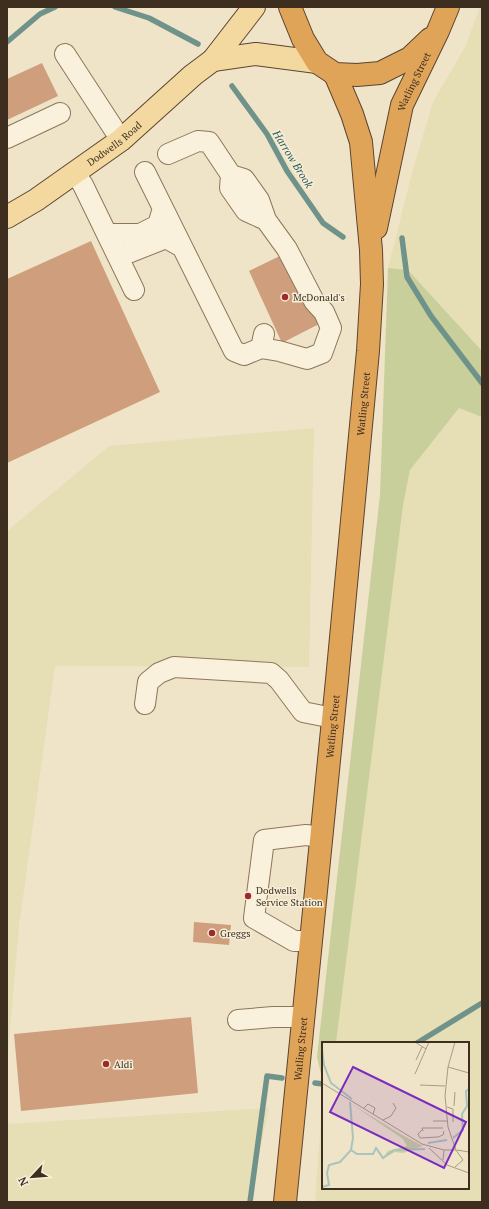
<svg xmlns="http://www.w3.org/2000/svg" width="489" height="1209" font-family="'PT Serif',serif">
	<rect width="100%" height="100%" fill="#f0e4c8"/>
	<!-- farmland -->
	<path fill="#e6deb5" d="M480,7H482V351L408,270L388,268L413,169L433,102L465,47Z
		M459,408L482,417V1202H315L323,1088V1188H468V1043H336L403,505L410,470Z
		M314,428L309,667L55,666L19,926L7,1066V531L109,446Z
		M269,1108L249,1202H7V1124Z"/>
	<!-- green -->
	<path fill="#c9cf9b" d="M388,268L408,270L482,351V417L459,408L410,470L403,505L336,1043H323V1082L317,1057L380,495Z"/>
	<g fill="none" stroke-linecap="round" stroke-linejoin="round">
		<!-- stream -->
		<path stroke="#6f938a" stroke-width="5.5" d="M115,7L149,18L198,44
			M7,42L40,14L55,7
			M232,86L267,134L287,171L323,223L343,237
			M402,238L407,277L431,316L482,383
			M417,1043L482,1003
			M315,1083L323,1084
			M250,1202L267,1076L282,1078"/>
	</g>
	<!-- building -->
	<path fill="#cf9f7d" d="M42,63L58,96L7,120V79Z
		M91,241L160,392L7,463V279Z
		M286,253L321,323L282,343L249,271Z
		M194,922L231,925L229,945L193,942Z
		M191,1017L198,1093L21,1111L14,1034Z"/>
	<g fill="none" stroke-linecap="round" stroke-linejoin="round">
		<defs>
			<path id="minor" d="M65,54L121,140
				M7,138L60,113
				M168,154L198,141L209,142L231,175L244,179L259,200L266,220L287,249L314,301L324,312L331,328L322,353L307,359L279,351L261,348
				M145,172L234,351L244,355L261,348L264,334
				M75,173L83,185L134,290
				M231,175L230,188L246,211L266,220
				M107,234H140L158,225L163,208
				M118,257L166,238L182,247
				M145,704L148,682L159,673L174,667L271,673L279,680L303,712L333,718
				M311,941H294L254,918L264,840L306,835L321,837
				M238,1020L273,1017H304"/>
			<g id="major">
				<path d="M213,60L256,54L317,62"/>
				<path id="s1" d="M7,217L36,200L121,140L193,75L213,60L254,7"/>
			</g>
			<g id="highway">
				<path d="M290,7L303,39L317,62L335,74L357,75L380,73L410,58L430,39"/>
				<path id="s2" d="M376,228L402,105L438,31L448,7"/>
				<path id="s3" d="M285,1202L337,680L368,351L372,284L371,250L361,142L352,114L335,74"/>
			</g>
		</defs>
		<!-- minor casing -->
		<use href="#minor" stroke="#8d765c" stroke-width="22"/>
		<!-- major casing -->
		<use href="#major" stroke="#5b4430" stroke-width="24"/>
		<!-- highway casing -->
		<use href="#highway" stroke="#5b4430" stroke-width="24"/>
		<!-- minor -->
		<use href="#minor" stroke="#faf1dc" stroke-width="20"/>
		<!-- major -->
		<use href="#major" stroke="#f3d9a0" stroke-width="22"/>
		<!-- highway -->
		<use href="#highway" stroke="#e0a458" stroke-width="22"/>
	</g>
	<!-- markers -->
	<g fill="#9e2a2b" stroke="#f7eed8" stroke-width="1.5">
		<circle cx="285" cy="297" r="4"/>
		<circle cx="248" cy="896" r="4"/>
		<circle cx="212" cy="933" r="4"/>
		<circle cx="106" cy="1064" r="4"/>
	</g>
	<g text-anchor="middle" stroke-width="3" stroke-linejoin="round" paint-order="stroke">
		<!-- street labels -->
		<g font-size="10" fill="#3d2e20" stroke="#f7eed8">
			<text dy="4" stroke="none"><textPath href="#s2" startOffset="152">Watling Street</textPath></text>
			<text dy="4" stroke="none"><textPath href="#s1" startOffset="130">Dodwells Road</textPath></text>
			<text dy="4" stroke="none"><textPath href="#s3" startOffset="802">Watling Street</textPath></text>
			<text dy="4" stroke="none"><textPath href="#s3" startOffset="478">Watling Street</textPath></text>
			<text dy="4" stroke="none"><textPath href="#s3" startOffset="154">Watling Street</textPath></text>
		</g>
		<!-- poi labels -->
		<g font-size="10" fill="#3d2e20" stroke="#f7eed8" text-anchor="start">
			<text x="293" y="301">McDonald's</text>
			<text x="256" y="894">Dodwells<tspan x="256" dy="12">Service Station</tspan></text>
			<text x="220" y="937">Greggs</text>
			<text x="114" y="1068">Aldi</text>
		</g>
		<!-- water labels -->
		<g font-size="11" font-style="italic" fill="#2f5d5a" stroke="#f7eed8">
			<text transform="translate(293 159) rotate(58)" y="4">Harrow Brook</text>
		</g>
	</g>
	<!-- overview -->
	<g transform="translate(322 1042)">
		<rect width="147" height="147" fill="#f0e4c8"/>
		<path d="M28,61L80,93L101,104L81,111L73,110L60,117L66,109L85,104L81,97Z" fill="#c9cf9b"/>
		<path fill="none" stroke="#a9c4bc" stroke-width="2" d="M0,7L2,23L9,41L30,57M28,60L31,96L29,108M131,96L141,88L140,72L145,64L144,49L147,47M106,101L125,98M0,145L7,143L5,131L7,123L18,120L29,108L35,112H51L54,106L61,116L72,108L103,107"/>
		<path fill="none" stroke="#a89b85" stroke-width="1" d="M93,0L104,7M133,0L126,25L123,54L126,85L134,108M94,18L100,5M126,25L147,31M93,32L107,0M0,41L100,102L122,108M98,43L123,44M132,64L133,50M125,65L131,67V80M42,66L46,62L53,66L51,72M61,78L69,74L74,66L71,61M111,79H125M100,88L96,92L98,96L116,95L121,93L122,89M101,89L100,86H121M107,106L125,123L147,131M135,108L147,110M121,118L122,108H134L141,118L133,125"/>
		<path fill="#7b2cbf" fill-opacity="0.15" stroke="#7b2cbf" stroke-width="2" d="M31,25L144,80L122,126L8,70Z"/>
		<rect width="147" height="147" fill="none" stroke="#3d2e20" stroke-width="2"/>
	</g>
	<!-- border -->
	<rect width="489" height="1209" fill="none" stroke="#3d2e20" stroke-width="16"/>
	<!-- north arrow -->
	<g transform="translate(32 1177) rotate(244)" stroke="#f7eed8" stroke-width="3" paint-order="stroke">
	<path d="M0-3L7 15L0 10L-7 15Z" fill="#3d2e20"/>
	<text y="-6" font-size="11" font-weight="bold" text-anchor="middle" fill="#3d2e20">N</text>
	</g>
</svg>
